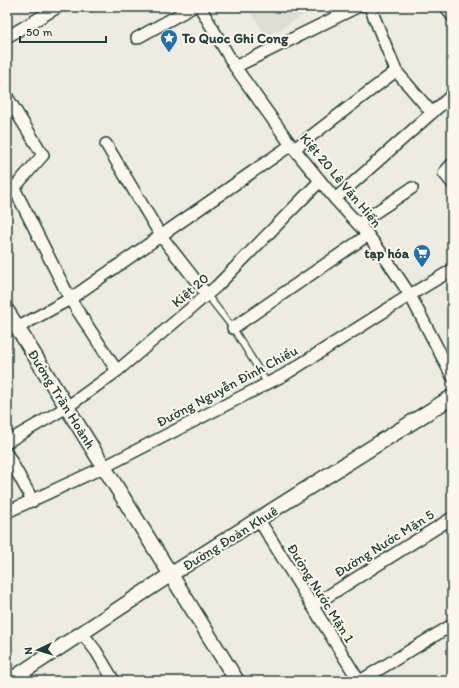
<svg xmlns="http://www.w3.org/2000/svg" width="459" height="688" font-family="Itim,sans-serif">
	<rect width="100%" height="100%" fill="#eeece1"/>
	<filter id="ink" filterUnits="userSpaceOnUse"><feTurbulence type="fractalNoise" baseFrequency=".025" numOctaves="2"/><feDisplacementMap in="SourceGraphic" scale="8" xChannelSelector="R" yChannelSelector="G"/><feConvolveMatrix kernelMatrix="1 2 1 2 8 2 1 2 1" color-interpolation-filters="sRGB"/></filter>
	<g filter="url(#ink)">
		<!-- built -->
		<path fill="#ddddd2" d="M247,7H317L267,37Z"/>
		<g fill="none" stroke-linecap="round" stroke-linejoin="round">
			<defs>
				<path id="service" d="M207,295L233,328L267,383"/>
				<path id="minor" d="M200,7L235,67L291,145L335,199L368,235L388,262L410,295L452,376
					M370,7L396,71
					M446,7L452,16
					M7,37L58,7
					M137,38L193,7
					M235,67L357,7
					M7,97L43,155L14,188L70,299L117,371
					M106,144L161,236L207,295
					M294,149L396,71L432,113
					M452,164L444,173L452,183
					M335,199L452,95
					M358,224L412,188
					M17,328L70,299L291,145
					M233,328L368,235
					M7,442L67,407L117,371L217,286L320,181
					M7,454L33,501
					M7,512L104,467L284,375L410,295L452,270
					M259,520L359,681
					M312,606L452,518
					M82,633L96,651L114,681
					M360,681L452,625"/>
				<path id="tertiary" d="M7,311L237,681
					M9,681L170,575L452,397"/>
			</defs>
			<!-- service casing -->
			<use href="#service" stroke="#1f3d34" stroke-width="8"/>
			<!-- minor casing -->
			<use href="#minor" stroke="#1f3d34" stroke-width="14"/>
			<!-- tertiary casing -->
			<use href="#tertiary" stroke="#1f3d34" stroke-width="17"/>
			<!-- service -->
			<use href="#service" stroke="#fbf7ec" stroke-width="5.5"/>
			<!-- minor -->
			<use href="#minor" stroke="#fbf7ec" stroke-width="11"/>
			<!-- tertiary -->
			<use href="#tertiary" stroke="#fbf7ec" stroke-width="14"/>
		</g>
	</g>
	<!-- icons -->
	<defs>
		<symbol id="sight-pin" viewBox="-11 -11 22 30"><path d="M0 17L-7.5 6A9.5 9.5 0 1 1 7.5 6Z" fill="#1f6fb2" stroke="#fbf7ec"/><path d="M0-6L1.8-2.2L6-1.7L2.9 1.2L3.7 5.4L0 3.3L-3.7 5.4L-2.9 1.2L-6-1.7L-1.8-2.2Z" fill="#fff"/></symbol>
		<symbol id="supermarket-pin" viewBox="-11 -11 22 30"><path d="M0 17L-7.5 6A9.5 9.5 0 1 1 7.5 6Z" fill="#1f6fb2" stroke="#fbf7ec"/><path d="M-6-5.5h2.5l.6 2H6L4.5 2H-2.5L-4.4-4H-6ZM-1.5 3.2a1.3 1.3 0 1 0 .1 0ZM3 3.2a1.3 1.3 0 1 0 .1 0Z" fill="#fff"/></symbol>
	</defs>
	<g fill-rule="evenodd">
		<use href="#sight-pin" x="159" y="28" width="20" height="27"/>
		<use href="#supermarket-pin" x="412" y="243" width="20" height="27"/>
	</g>
	<g text-anchor="middle" stroke-width="4" stroke-linejoin="round" paint-order="stroke">
		<!-- poi labels -->
		<g font-size="14" font-weight="bold" fill="#1f3d34" stroke="#fbf7ec" text-anchor="start">
			<text x="182" y="43">To Quoc Ghi Cong</text>
			<text x="409" y="258" text-anchor="end">tạp hóa</text>
		</g>
		<!-- street labels -->
		<g font-size="14" fill="#1f3d34" stroke="#fbf7ec">
			<text transform="translate(341 180) rotate(50)" y="5">Kiệt 20 Lê Văn Hiến</text>
			<text transform="translate(190 290) rotate(-41)" y="5">Kiệt 20</text>
			<text transform="translate(227 386) rotate(-28)" y="5">Đường Nguyễn Đình Chiểu</text>
			<text transform="translate(62 399) rotate(58)" y="5">Đường Trần Hoành</text>
			<text transform="translate(230 538) rotate(-32)" y="5">Đường Đoàn Khuê</text>
			<text transform="translate(384 543) rotate(-32)" y="5">Đường Nước Mặn 5</text>
			<text transform="translate(321 593) rotate(58)" y="5">Đường Nước Mặn 1</text>
		</g>
	</g>
	<!-- margin -->
	<rect width="459" height="688" fill="none" stroke="#fbf7ec" stroke-width="24"/>
	<rect x="12" y="12" width="435" height="664" fill="none" stroke="#1f3d34" stroke-width="1.5" filter="url(#ink)"/>
	<!-- north arrow -->
	<g transform="translate(38 650) rotate(265)" stroke="#fbf7ec" stroke-width="3" paint-order="stroke">
	<path d="M0-3L7 15L0 10L-7 15Z" fill="#1f3d34"/>
	<text y="-6" font-size="11" font-weight="bold" text-anchor="middle" fill="#1f3d34">N</text>
	</g>
	<!-- scale -->
	<path d="M20 36v6h86v-6" fill="none" stroke="#1f3d34" stroke-width="2"/>
	<text x="26" y="36" font-size="12" fill="#1f3d34" stroke="#fbf7ec" stroke-width="3" paint-order="stroke">50 m</text>
</svg>
